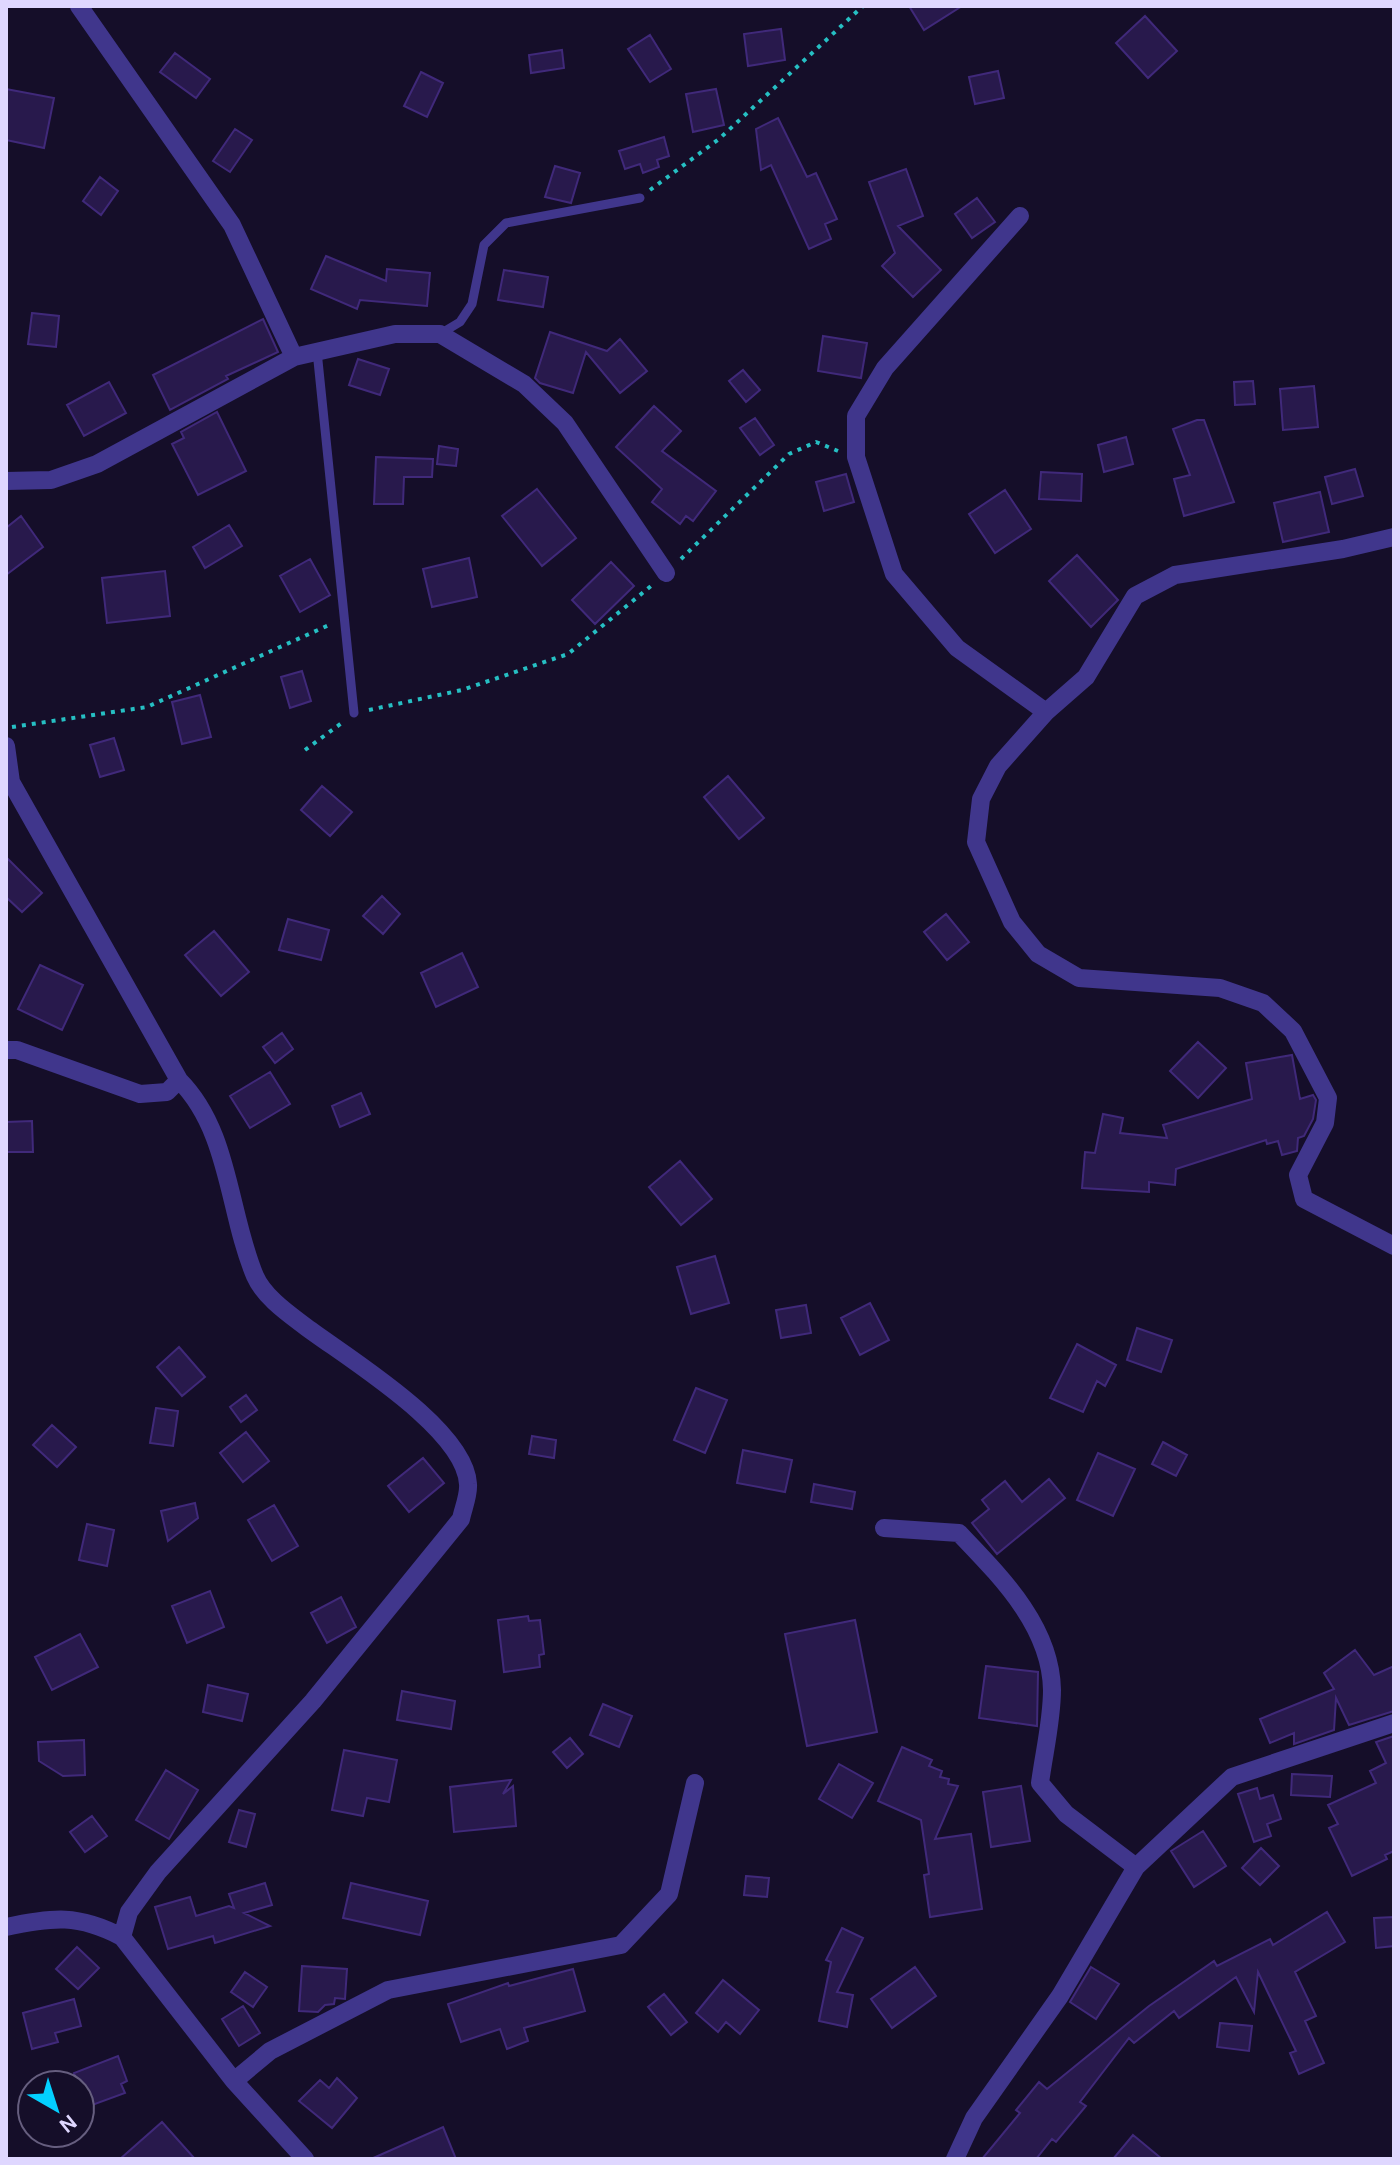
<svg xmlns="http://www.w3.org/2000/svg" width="1400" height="2165" font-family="Karla,sans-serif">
	<rect width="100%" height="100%" fill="#150e29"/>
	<!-- building -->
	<path fill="#28194c" stroke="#40297a" stroke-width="2" d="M909,6H962L924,30Z
		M1145,16L1177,51L1148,78L1116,43Z
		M781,29L785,60L748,66L744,34Z
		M650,35L671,69L650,82L628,49Z
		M562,50L564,68L531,73L529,55Z
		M175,53L210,79L196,98L160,72Z
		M998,71L1004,98L975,104L969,77Z
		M421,72L443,83L427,117L404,106Z
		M6,89L54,98L44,148L6,140Z
		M716,89L724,125L693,132L686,94Z
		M778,118L807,177L816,173L837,219L825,224L831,239L809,249L771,165L761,170L756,129Z
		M235,129L252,140L230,172L213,161Z
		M664,137L669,156L657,160L659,167L643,173L640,164L625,169L619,151Z
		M555,166L580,173L571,203L545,197Z
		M906,169L923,216L898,226L941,270L913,297L882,266L895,253L869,182Z
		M100,177L118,191L101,215L83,201Z
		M977,198L995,222L972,238L955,214Z
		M326,256L386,281L387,269L430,273L427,306L360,300L357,309L311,289Z
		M504,270L548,277L543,307L498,300Z
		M32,313L59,316L56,347L28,344Z
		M263,319L278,352L226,376L228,379L170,410L153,375Z
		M550,332L607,351L620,339L647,371L620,393L586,352L573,393L540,383L535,378Z
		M823,336L867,343L861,378L818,371Z
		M358,359L389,369L380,395L349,385Z
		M743,370L760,390L746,402L729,381Z
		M1253,381L1255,404L1235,405L1234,382Z
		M109,382L126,413L84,436L67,405Z
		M1314,386L1318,427L1283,430L1280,389Z
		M654,406L681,431L662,451L716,491L693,521L686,516L680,524L652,502L662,489L616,447Z
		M217,412L246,471L198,495L172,444L184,438L181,432Z
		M755,418L774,445L760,455L740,428Z
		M1197,420H1204L1234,502L1184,516L1174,479L1190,475L1173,429Z
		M1126,437L1133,464L1104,472L1098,445Z
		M439,446L458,449L456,466L437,464Z
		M376,457L433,459L432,477H404L403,504H374Z
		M1355,469L1363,496L1332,504L1325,477Z
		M1041,472L1082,474L1081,501L1039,499Z
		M846,474L854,502L824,511L816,482Z
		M537,489L576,538L542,566L502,516Z
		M1005,490L1031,529L995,553L969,514Z
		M1320,492L1329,532L1283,542L1274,503Z
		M21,516L43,547L6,575V528Z
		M229,525L242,546L205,568L193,547Z
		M1077,555L1118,600L1091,627L1049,581Z
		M469,558L477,597L432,607L423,569Z
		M310,559L330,595L300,612L280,576Z
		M611,562L634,586L595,624L572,600Z
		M165,571L170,616L107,623L102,578Z
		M302,671L311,701L290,708L281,677Z
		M200,695L211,737L182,744L172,702Z
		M114,738L124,770L100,777L90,745Z
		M728,776L764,818L739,839L704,797Z
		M322,786L352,812L330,836L301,810Z
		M6,857L42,893L22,912L6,897Z
		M382,896L400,914L383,934L363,916Z
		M946,914L969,942L947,960L924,932Z
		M288,919L329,930L321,960L279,950Z
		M214,931L249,972L221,996L185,955Z
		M462,953L478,987L436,1007L421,973Z
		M40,965L83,985L62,1030L18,1009Z
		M282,1033L293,1049L275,1063L263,1047Z
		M1198,1042L1226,1068L1198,1098L1170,1071Z
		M1292,1055L1300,1099L1313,1095L1316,1100L1313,1119L1304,1136L1298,1138L1297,1151L1282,1155L1278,1141L1267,1144L1266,1140L1176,1169L1175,1185L1149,1182V1192L1082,1188L1085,1152L1095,1153L1103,1114L1123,1118L1120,1133L1167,1138L1163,1125L1252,1099L1246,1063Z
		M270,1072L290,1104L250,1128L230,1096Z
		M361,1093L370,1114L340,1127L332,1106Z
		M32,1121L33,1152H6V1122Z
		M680,1161L712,1199L681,1225L649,1187Z
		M715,1256L729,1303L691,1314L677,1267Z
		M870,1303L889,1340L860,1355L841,1318Z
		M806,1305L811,1333L781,1338L776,1310Z
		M1137,1328L1172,1340L1161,1372L1127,1360Z
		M1077,1344L1116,1365L1105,1386L1097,1381L1083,1412L1050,1398Z
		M179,1347L205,1377L182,1396L157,1367Z
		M696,1388L727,1400L705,1453L674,1440Z
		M246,1395L257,1410L241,1422L230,1407Z
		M156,1408L178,1411L173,1446L150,1443Z
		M52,1425L76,1447L57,1467L33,1445Z
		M246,1432L269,1461L243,1482L220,1453Z
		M532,1436L556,1440L554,1458L529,1454Z
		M1163,1442L1187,1455L1176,1476L1152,1464Z
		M743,1450L792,1460L785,1492L737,1483Z
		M1098,1453L1135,1469L1113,1516L1077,1500Z
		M423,1458L444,1483L409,1512L388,1486Z
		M1049,1479L1065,1498L997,1554L972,1523L989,1509L982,1500L1005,1481L1022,1502Z
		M814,1484L855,1492L852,1509L811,1502Z
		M195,1503L198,1518L168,1541L161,1511Z
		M274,1505L298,1546L272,1561L248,1520Z
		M87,1524L114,1530L107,1566L79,1560Z
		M210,1591L224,1627L187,1643L172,1606Z
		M341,1597L356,1627L327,1643L311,1613Z
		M528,1616L529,1621L540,1620L544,1654L539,1655L540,1667L504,1672L498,1620Z
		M855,1620L877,1732L807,1746L785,1634Z
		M80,1634L98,1667L52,1690L35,1657Z
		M1355,1650L1374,1675L1394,1666V1711L1349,1725L1336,1698L1334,1730L1294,1744V1733L1270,1743L1260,1719L1334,1689L1324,1673Z
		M986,1666L1038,1672L1037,1726L979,1718Z
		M208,1685L248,1694L242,1721L203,1712Z
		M402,1691L455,1701L451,1729L397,1720Z
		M603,1704L632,1716L619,1747L590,1735Z
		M1394,1736V1851L1385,1855L1387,1859L1352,1876L1329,1828L1338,1824L1328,1805L1376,1783L1370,1771L1386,1763L1376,1742Z
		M570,1738L583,1754L567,1768L553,1752Z
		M84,1740L85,1775L63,1776L39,1761L38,1742Z
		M902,1747L932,1760L929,1766L942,1771L940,1777L949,1779L948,1784L958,1786L935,1839L971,1834L982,1909L930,1917L924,1875L929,1874L921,1820L878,1801Z
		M344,1750L397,1760L389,1802L367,1798L363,1816L332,1810Z
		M839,1764L873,1783L852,1818L819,1799Z
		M166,1770L198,1790L169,1839L136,1820Z
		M1292,1774L1332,1776L1330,1797L1291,1795Z
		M511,1780L503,1794L513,1786L516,1826L454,1832L450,1787Z
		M1021,1786L1030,1841L991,1847L983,1792Z
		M1257,1788L1260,1799L1273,1795L1281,1819L1267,1824L1271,1836L1254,1842L1238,1794Z
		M239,1810L255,1814L246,1847L229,1842Z
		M92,1816L107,1836L85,1852L70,1832Z
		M1203,1831L1226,1866L1194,1887L1171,1851Z
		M1261,1848L1279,1866L1260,1885L1242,1868Z
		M746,1876L769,1878L767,1897L744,1895Z
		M265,1883L272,1905L244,1913L270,1926L215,1943L213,1936L168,1949L155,1907L190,1897L196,1916L229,1906L234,1908L229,1894Z
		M351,1883L428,1901L420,1935L343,1918Z
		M1327,1912L1345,1942L1295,1972L1316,2016L1305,2021L1324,2063L1299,2074L1290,2053L1296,2051L1258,1972L1254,2012L1236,1977L1179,2018L1174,2011L1134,2043L1129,2038L1080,2102L1086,2106L1056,2142L1052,2139L1036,2159H982L1020,2113L1016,2110L1039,2082L1047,2089L1149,2006L1214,1961L1217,1966L1270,1939L1273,1945Z
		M1394,1917V1946L1376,1948L1374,1918Z
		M842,1928L863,1938L837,1992L853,1995L847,2027L819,2021L831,1962L826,1960Z
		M77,1947L99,1968L78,1989L56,1969Z
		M302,1966L347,1969L345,1999L335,1998L334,2004L325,2005L318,2012L299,2011Z
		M915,1967L936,1996L892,2028L871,1999Z
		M1091,1967L1119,1984L1096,2019L1070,2002Z
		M573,1969L585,2011L524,2028L528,2041L507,2049L500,2029L461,2042L448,2004L508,1983L509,1986Z
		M245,1972L267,1987L253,2007L231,1992Z
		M723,1980L759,2010L740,2034L726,2022L718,2032L696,2013Z
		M664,1994L687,2022L671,2035L648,2007Z
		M74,1999L81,2026L55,2033L58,2042L32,2049L23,2013Z
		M243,2006L260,2033L239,2046L222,2019Z
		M1220,2023L1252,2026L1249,2051L1217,2047Z
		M118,2056L127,2081L121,2084L125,2093L84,2108L74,2073Z
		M337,2078L357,2098L332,2128L299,2101L320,2080L329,2088Z
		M162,2122L195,2159H120Z
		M443,2127L456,2159H371Z
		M1133,2135L1162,2159H1113Z"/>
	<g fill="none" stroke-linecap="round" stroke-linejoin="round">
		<!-- path -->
		<path stroke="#26bfc3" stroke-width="4" stroke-dasharray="4 6" stroke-linecap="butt" d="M650,190L719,139L863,6
			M681,559L789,454L816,442L838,451
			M369,710L462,690L568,654L651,586
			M12,727L147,707L329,625
			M305,750L343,722"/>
		<!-- service -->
		<path stroke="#40368c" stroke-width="9" d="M440,334L460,322L472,304L484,245L506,223L640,198
			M317,351L354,713"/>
		<!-- minor -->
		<path stroke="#40368c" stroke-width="18" d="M79,6L232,225L294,357
			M1020,216L885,368L856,416V457L894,574L957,648L1046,712
			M6,481L51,480L97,464L294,357L395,334H440L524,384L565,423L666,573
			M1394,537L1343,549L1175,575L1135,596L1086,677L1046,712L998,766L981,799L976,842L1012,922L1038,954L1079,978L1220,988L1263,1003L1293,1031L1328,1098L1325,1123L1298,1175L1304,1199L1394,1246
			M6,746L11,782L179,1080L167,1092L140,1094L17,1050H6
			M179,1080C230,1131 228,1212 255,1276C264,1297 289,1314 306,1327C349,1359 465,1429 468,1484C469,1495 463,1509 461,1519L313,1701L158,1872L129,1912L122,1937L234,2081L305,2159
			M884,1528L959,1533C1000,1576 1051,1626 1052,1690C1052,1720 1044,1753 1040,1783L1066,1814L1136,1867
			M6,1927C53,1917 78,1914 122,1937
			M234,2081L270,2051L388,1990L621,1945L669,1894L695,1783
			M955,2159L974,2118L1060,1996L1136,1867L1232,1777L1394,1723"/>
	</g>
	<!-- border -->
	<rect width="1400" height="2165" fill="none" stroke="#dfd7ff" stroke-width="16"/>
	<!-- north arrow -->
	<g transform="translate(56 2109) rotate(141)"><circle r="38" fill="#150e29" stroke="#665e7f" stroke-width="2"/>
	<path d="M0-6L14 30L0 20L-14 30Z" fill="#03d0ff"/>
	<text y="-12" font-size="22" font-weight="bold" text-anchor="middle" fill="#dfd7ff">N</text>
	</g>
</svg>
